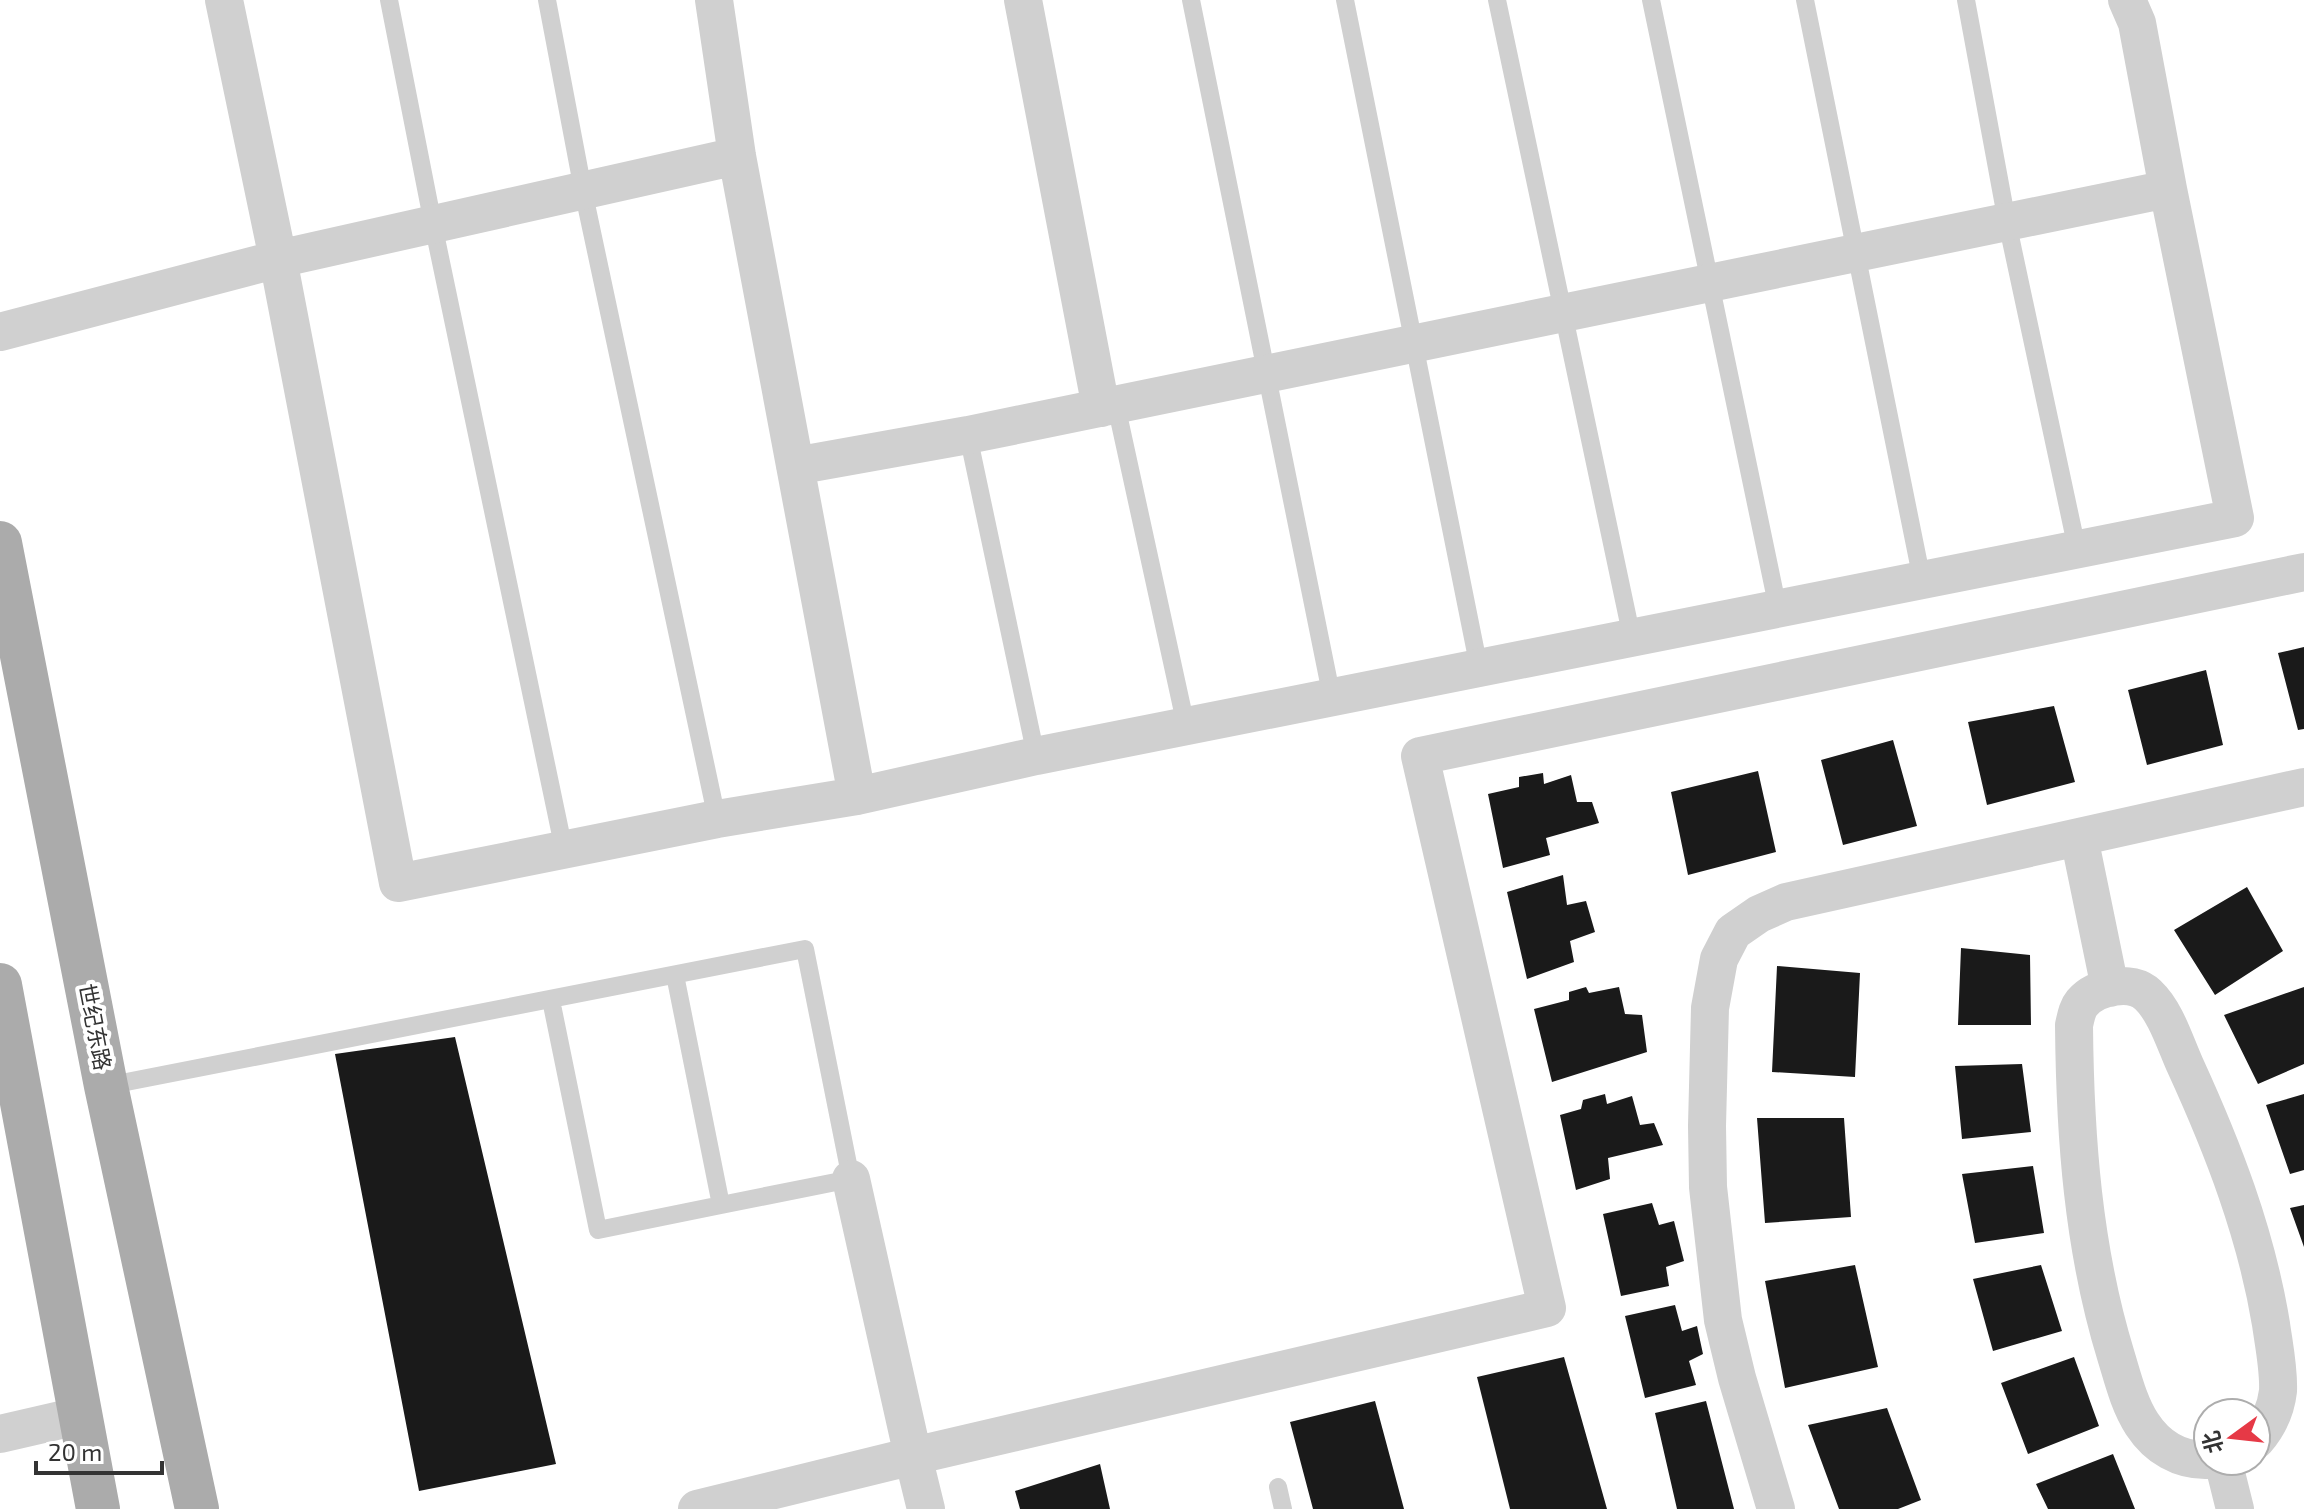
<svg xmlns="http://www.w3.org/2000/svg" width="2304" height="1509" font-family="'Exo 2','Noto Sans SC',sans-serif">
	<rect width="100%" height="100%" fill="#fff"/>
	<!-- building -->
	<path fill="#1a1a1a" d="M2304,647V729L2298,730L2278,653Z
		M2206,670L2223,745L2147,765L2128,690Z
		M2054,706L2075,782L1987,805L1968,722Z
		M1893,740L1917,826L1843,845L1821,760Z
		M1758,771L1776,852L1688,875L1671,792Z
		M1543,773L1544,784L1571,775L1577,802H1592L1599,823L1546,838L1550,855L1503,868L1488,794L1519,787V777Z
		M1563,875L1567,905L1586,901L1595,932L1570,941L1574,962L1527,979L1507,892Z
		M2247,887L2283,951L2215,995L2174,930Z
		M1961,948L2030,955L2031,1025H1958Z
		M1777,966L1860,973L1855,1077L1772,1072Z
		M1586,987L1589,993L1619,987L1625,1014L1642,1015L1647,1052L1552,1082L1534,1009L1569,1000V992Z
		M2304,987V1064L2258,1084L2224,1015Z
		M455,1037L556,1464L419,1491L335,1054Z
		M2022,1064L2031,1132L1962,1139L1955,1066Z
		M1605,1094L1607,1104L1632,1096L1640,1125L1654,1123L1663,1145L1608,1158L1610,1179L1576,1190L1560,1115L1581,1109L1583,1100Z
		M2304,1094V1170L2290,1174L2266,1105Z
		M1757,1118H1844L1851,1217L1765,1223Z
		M2033,1166L2044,1233L1975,1243L1962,1174Z
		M1652,1203L1659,1225L1674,1221L1684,1261L1666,1267L1669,1286L1621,1296L1603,1214Z
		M2304,1205V1247L2290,1208Z
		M1855,1265L1878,1367L1785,1388L1765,1281Z
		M2041,1265L2062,1331L1993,1351L1973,1279Z
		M1675,1305L1682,1331L1697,1326L1703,1354L1689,1361L1696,1385L1645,1398L1625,1316Z
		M1564,1357L1607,1509H1510L1477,1377Z
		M2074,1357L2099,1426L2028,1454L2001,1383Z
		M1375,1401L1404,1509H1313L1290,1422Z
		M1706,1401L1734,1509H1677L1655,1413Z
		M1887,1408L1921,1500L1898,1509H1839L1808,1425Z
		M2113,1454L2135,1509H2048L2036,1484Z
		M1100,1464L1110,1509H1020L1015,1491Z"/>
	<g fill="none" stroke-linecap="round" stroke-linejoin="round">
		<!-- service -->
		<path stroke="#d0d0d0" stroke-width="18" d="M389,0L433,224L564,850
			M547,0L583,190L717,819
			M1191,0L1332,698
			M1345,0L1479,668
			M1497,0L1632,638
			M1651,0L1778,609
			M1805,0L1922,580
			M1966,0L2007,222L2077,549
			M1116,405L1186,726
			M968,435L1036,756
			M551,1000L598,1230L721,1205
			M106,1086L805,949L851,1179L721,1205L675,975
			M1278,1487L1283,1509"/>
		<!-- minor -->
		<path stroke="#d0d0d0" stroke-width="38" d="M224,0L278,259L398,883L717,819L857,796L1036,756L2235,518L2168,189L2137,23L2127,0
			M714,0L737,156L857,796
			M1023,0L1101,408
			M0,332L278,259L737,156
			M795,466L968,435L2168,189
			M2079,837L2110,988
			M0,1434L78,1416
			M2208,1460C2180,1461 2157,1447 2142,1424C2129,1404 2123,1379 2116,1356C2083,1249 2075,1137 2074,1025C2076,1017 2077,1009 2082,1003C2096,986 2132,979 2148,995C2166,1012 2175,1043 2185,1065C2223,1148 2256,1233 2271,1324C2274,1346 2279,1369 2278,1391C2276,1409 2268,1426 2256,1440
			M2223,1461L2235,1509
			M697,1509L913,1456L851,1179
			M926,1509L913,1456L1547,1308L1420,756L2304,572
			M1776,1509L1737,1378L1723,1320L1708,1187L1707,1126L1710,1008L1719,959L1733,932L1759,914L1786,902L2304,787"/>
		<!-- primary -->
		<path stroke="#ababab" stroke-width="44" d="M0,543L106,1086L197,1509
			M0,985L98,1509"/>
	</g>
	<g text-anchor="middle" stroke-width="8" stroke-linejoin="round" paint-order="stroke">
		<!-- street labels -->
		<g font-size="22" fill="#333" stroke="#fff">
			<text transform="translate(95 1027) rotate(79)" y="8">世纪东路</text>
		</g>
	</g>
	<!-- north arrow -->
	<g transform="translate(2232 1437) rotate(255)"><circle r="38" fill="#ffffff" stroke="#adadad" stroke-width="2"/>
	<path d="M0-6L14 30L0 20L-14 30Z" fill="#e63946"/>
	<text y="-12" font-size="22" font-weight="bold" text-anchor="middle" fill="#333333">北</text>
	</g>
	<!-- scale -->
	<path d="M36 1461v12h126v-12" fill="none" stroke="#333333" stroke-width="4"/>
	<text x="48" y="1461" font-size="24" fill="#333333" stroke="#ffffff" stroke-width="6" paint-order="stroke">20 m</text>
</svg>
